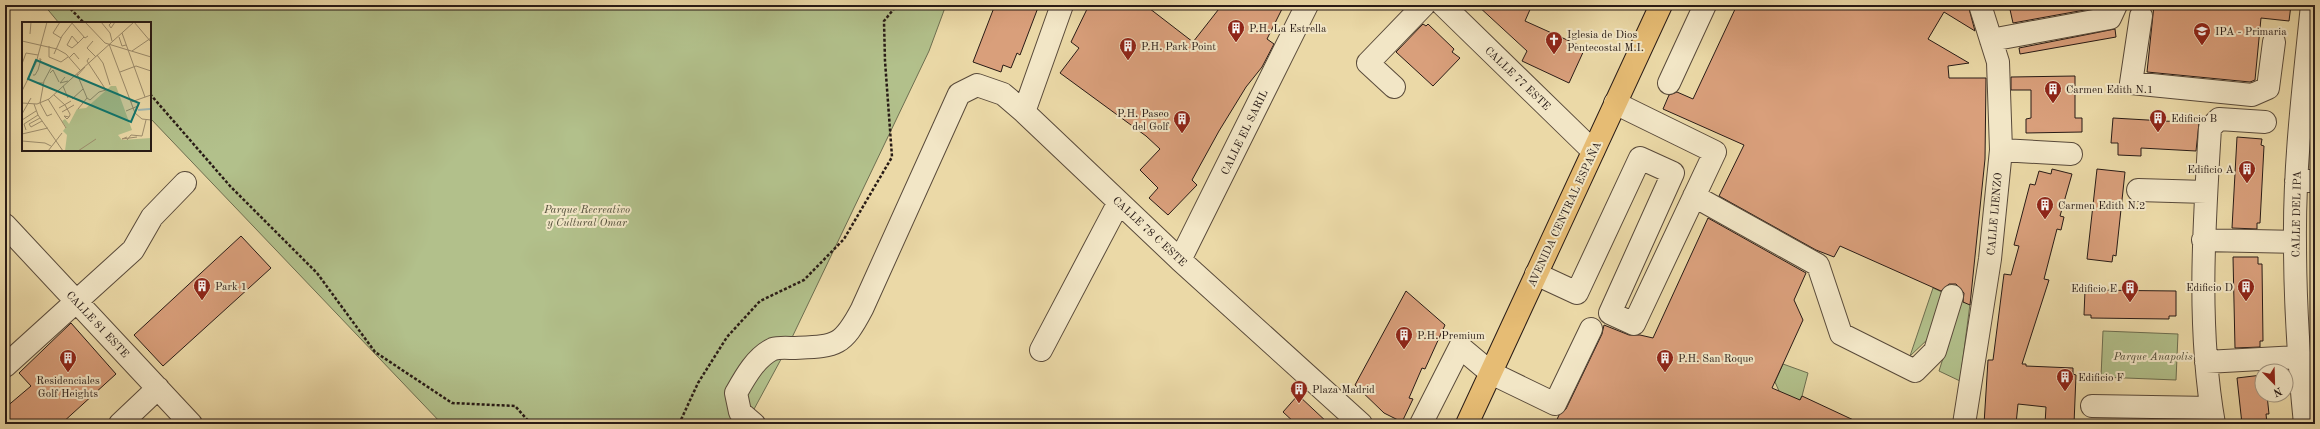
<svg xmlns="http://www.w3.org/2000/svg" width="2320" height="429" font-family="'Old Standard TT',serif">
	<rect width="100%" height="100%" fill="#ebd9a7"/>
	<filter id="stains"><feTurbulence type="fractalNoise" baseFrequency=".005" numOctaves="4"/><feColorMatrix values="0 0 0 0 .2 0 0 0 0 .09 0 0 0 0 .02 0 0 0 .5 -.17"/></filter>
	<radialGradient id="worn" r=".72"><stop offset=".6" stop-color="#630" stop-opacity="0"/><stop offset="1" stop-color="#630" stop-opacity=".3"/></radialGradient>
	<!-- green -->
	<path fill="#b2c08b" stroke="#6d6e50" d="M44,5H946L929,51L786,350L746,424H442L150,118V23H59Z
		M1933,288L1942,292L1928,339L1910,356Z
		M1961,301L1970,304L1960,381L1939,371Z
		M2103,331L2178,334L2176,380L2101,377Z
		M1783,364L1808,373L1802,396L1789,424H1763L1779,391L1775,382Z"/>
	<!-- building -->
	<path fill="#d99f7b" stroke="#281b16" d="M995,5H1039L1020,55L1017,53L1011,68L1003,65L1001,72L973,62Z
		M1089,5H1145L1193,42L1222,5H1284L1267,39L1274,44L1262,67L1246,87L1219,131L1192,180L1197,185L1168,215L1149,198L1158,188L1140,170L1160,149L1146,136L1060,73L1079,48L1071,42Z
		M1477,5H1532L1525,21L1585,48L1569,83L1522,61L1527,51Z
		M1737,5H1968L1975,31L1944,12L1928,39L1969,63L1948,66L1949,78H1986L1985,159L1970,305L1963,302L1964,293L1956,284H1949L1941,291L1840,246L1834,257L1816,250L1719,196L1744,145L1663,109L1669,95L1677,92L1693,99Z
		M2009,5H2102L2101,7L2013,23Z
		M2154,5H2291L2289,21L2261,18L2255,80L2250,82L2147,72Z
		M1423,24L1426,26L1428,24L1454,49L1452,52L1460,58L1433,86L1396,52Z
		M2115,29L2116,37L2020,54L2019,48Z
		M2075,76V118H2082V132L2026,133V119L2031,118V90H2011V77Z
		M2113,118L2199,123L2196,151L2141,148V156L2118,155V143H2111Z
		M2237,137L2262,139L2261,145L2264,146L2260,223H2257V229L2232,228Z
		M2052,169L2072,174L2060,216L2064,217L2061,230L2057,229L2044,279L2049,280L2022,364H2026V366L2073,368V374L2076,375L2074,424H2045L2046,407L2018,404L2016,424H1984L1988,360H1993L2004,274L2011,275L2019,246L2014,245L2030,184L2035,185L2039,171L2051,174Z
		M2097,169L2125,172L2116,256L2113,255L2112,262L2087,259Z
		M1708,218L1806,273L1794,300L1803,320L1772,388L1800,400L1802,396L1862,424H1555L1559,415L1566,409L1602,334L1604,325L1629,335H1640L1653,338Z
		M241,236L271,268L163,366L134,335Z
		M2233,257H2258V264H2262L2263,341H2260V347L2235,348Z
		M2085,290L2176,291V316H2169V319L2091,318V315H2084Z
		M1406,291L1445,325L1425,369L1422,368L1409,398L1413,399L1402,422L1384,413L1355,385Z
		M71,323L116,374L61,424H5V408L31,386L19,373Z
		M2262,375V395H2267L2269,414H2266L2267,424H2242L2237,378Z
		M1298,395L1329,424H1296L1283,412Z"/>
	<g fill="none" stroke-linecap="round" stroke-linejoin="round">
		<defs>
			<path id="minor" d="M1443,5L1593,151
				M2141,16L2131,83L2252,95L2268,88L2274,42
				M1991,40L2110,18L2116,5
				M1669,83L1705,5
				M1394,87L1368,63L1424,5
				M1024,112L1062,5
				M2001,150L2071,154
				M2296,181H2315
				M2138,190L2206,192
				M1694,196L1818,265L1841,334L1915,371L1935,351L1952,296
				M5,225L191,424
				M2203,240L2295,242
				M1180,260L1307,5
				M1536,274L1577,293L1640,158L1673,173L1610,313L1634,324L1715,152L1615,103
				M1041,350L1119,202
				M2206,362L2299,357
				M5,366L133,250L152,217L185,183
				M2092,406L2211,408
				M120,424L158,388
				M754,424L740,412L736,393C745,377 756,357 773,349C779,347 789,348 795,348C836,346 842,347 862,309L959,94L977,85L1003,94L1024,112L1180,260L1361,424
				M1421,424L1460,347L1491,373L1555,404L1591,329
				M1964,424L1990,259L2001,150L1998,62L1980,5
				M2214,424C2197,327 2204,226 2210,128L2219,119L2265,122
				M2305,424C2299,364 2295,303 2295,243C2294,163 2304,84 2312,5"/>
			<path id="major" d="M1467,424L1661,5"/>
		</defs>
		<!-- minor casing -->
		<use href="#minor" stroke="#594a3a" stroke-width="24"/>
		<!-- major casing -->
		<use href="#major" stroke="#281b16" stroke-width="24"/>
		<!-- path -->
		<path stroke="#281b16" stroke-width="2.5" stroke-dasharray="3 2" stroke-linecap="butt" d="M67,5L84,23
			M150,94L230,186L317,273L375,352L452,403L515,406L531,424
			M679,424L698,383L727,337L760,301L804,280L844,239L892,157L885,61L884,21L897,5"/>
		<!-- minor -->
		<use href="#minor" stroke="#f2e6c6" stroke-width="22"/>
		<!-- major -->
		<use href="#major" stroke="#e6bc74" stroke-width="22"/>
	</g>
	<!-- icons -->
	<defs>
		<symbol id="building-pin" viewBox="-11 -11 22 30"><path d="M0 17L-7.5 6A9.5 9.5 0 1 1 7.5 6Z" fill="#8f2418" stroke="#f2e6c6"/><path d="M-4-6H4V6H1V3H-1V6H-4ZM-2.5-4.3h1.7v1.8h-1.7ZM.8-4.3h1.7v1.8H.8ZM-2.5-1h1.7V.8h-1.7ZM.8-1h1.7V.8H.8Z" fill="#fff"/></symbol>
		<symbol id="school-pin" viewBox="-11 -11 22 30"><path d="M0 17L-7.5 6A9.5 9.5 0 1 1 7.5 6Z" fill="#8f2418" stroke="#f2e6c6"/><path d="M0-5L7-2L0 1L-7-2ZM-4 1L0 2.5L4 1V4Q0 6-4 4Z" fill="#fff"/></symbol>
		<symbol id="church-pin" viewBox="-11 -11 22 30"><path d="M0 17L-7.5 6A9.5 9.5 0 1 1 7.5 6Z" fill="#8f2418" stroke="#f2e6c6"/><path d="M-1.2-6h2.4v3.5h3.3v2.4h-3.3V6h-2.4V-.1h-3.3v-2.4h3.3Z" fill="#fff"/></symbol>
	</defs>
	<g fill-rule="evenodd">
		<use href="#building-pin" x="1226" y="18" width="20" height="27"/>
		<use href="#school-pin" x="2192" y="21" width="20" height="27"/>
		<use href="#church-pin" x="1544" y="30" width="20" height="27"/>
		<use href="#building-pin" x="1118" y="36" width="20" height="27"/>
		<use href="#building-pin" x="2043" y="79" width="20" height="27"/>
		<use href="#building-pin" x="2148" y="108" width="20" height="27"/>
		<use href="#building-pin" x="1172" y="109" width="20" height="27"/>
		<use href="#building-pin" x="2237" y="159" width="20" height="27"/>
		<use href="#building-pin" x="2035" y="195" width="20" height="27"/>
		<use href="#building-pin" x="192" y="276" width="20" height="27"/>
		<use href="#building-pin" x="2236" y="277" width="20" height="27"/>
		<use href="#building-pin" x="2120" y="278" width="20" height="27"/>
		<use href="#building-pin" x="1394" y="325" width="20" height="27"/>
		<use href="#building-pin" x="58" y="348" width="20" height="27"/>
		<use href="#building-pin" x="1655" y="348" width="20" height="27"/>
		<use href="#building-pin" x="2055" y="367" width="20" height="27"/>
		<use href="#building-pin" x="1289" y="379" width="20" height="27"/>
	</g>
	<g text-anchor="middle" stroke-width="4" stroke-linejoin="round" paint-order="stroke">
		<!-- poi labels -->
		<g font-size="11" fill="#281b16" stroke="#f2e6c6" text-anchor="start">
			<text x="1249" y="32">P.H. La Estrella</text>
			<text x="2215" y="35">IPA - Primaria</text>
			<text x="1567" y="38">Iglesia de Dios<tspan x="1567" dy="13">Pentecostal M.I.</tspan></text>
			<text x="1141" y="50">P.H. Park Point</text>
			<text x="2066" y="93">Carmen Edith N.1</text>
			<text x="1169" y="117" text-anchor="end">P.H. Paseo<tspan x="1169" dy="13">del Golf</tspan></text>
			<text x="2171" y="122">Edificio B</text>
			<text x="2234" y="173" text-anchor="end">Edificio A</text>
			<text x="2058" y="209">Carmen Edith N.2</text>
			<text x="215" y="290">Park 1</text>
			<text x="2233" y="291" text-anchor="end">Edificio D</text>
			<text x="2117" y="292" text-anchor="end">Edificio E</text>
			<text x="1417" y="339">P.H. Premium</text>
			<text x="1678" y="362">P.H. San Roque</text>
			<text x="2078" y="381">Edificio F</text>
			<text x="68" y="384" text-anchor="middle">Residenciales<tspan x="68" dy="13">Golf Heights</tspan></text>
			<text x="1312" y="393">Plaza Madrid</text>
		</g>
		<!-- street labels -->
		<g font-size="11" fill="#281b16" stroke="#f2e6c6">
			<text transform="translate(1518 78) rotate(44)" y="4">CALLE 77 ESTE</text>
			<text transform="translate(1244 132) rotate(-64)" y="4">CALLE EL SARIL</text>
			<text transform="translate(1564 214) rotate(-65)" y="4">AVENIDA CENTRAL ESPAÑA</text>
			<text transform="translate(1994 214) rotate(-85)" y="4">CALLE LIENZO</text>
			<text transform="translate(2296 214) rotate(-89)" y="4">CALLE DEL IPA</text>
			<text transform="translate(1150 231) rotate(43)" y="4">CALLE 78 C ESTE</text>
			<text transform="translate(98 324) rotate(47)" y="4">CALLE 81 ESTE</text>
		</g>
		<!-- park labels -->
		<g font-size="11" font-style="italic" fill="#514d39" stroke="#f2e6c6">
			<text x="587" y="213">Parque Recreativo<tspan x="587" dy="13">y Cultural Omar</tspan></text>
			<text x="2153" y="360">Parque Anapolis</text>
		</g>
	</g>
	<!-- overview -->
	<g transform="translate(22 22)">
		<rect width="129" height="129" fill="#ebd9a7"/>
		<path d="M89,64H94L110,108L96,113L100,118L129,116V129H43L45,113L41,109L44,105L40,99L43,97L47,102L55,87L64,86Z" fill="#b2c08b"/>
		<path fill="none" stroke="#9fb7b4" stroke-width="2" d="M116,88L128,87"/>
		<path fill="none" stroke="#9d8d6d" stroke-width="1" d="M38,0L31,11L39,16M49,0L63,16L66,14M63,0L83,21L129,35M79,0L88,11L90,19M90,0L87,3L89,6L93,0M112,0L129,20M100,11L123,75M8,12L9,0M97,15L100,24L104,23M0,19L35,27L44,32L58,48M71,19L65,26L74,35M56,21L50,14L45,23L50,26L56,21L62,15M87,22L113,91L120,97L129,98M27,24V35L39,40L46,35M110,29L129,16M32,32L40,14L51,0M75,33L81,41L88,63M47,36L52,31L57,37M0,42L4,31L16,33M98,50L114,44L129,49M28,51L31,48L37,60M55,52L65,76M11,53H13L16,48L19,37H17M43,55L38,61L46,59M54,55L63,45M21,63L15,61H21M41,64L46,76M0,69L14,41L25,0M32,73L43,83L48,92V93L47,95L45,97L42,94L47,95M65,76L68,78L77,70L84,68L65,39L67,36M26,77L44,106M50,77L61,67M109,80L129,73M0,81L15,82L27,77L112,0M18,81L22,59L30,44M18,81L25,94L30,92M12,82L16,93L41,129M37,86L49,79M56,87L65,76M104,89L116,84M40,90L52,83M0,92L9,76M18,96L7,102L9,105L20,99M0,98L14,89M4,108L2,102L16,93M0,112L26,106M105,115L100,117L115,115M105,118L109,113L120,114L124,98M0,119L23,121L29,124M26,129L40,111M56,129L74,117"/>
		<path fill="#0f766e" fill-opacity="0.15" stroke="#0f766e" stroke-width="2" d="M14,38L117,81L109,100L6,57Z"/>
		<rect width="129" height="129" fill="none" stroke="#281b16" stroke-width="2"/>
	</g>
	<!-- margin -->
	<rect width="2320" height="429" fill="none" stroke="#ebd9a7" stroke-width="20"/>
	<rect x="6" y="6" width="2308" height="417" fill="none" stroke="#281b16" stroke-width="2"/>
	<rect x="10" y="10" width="2300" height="409" fill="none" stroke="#281b16"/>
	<!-- north arrow -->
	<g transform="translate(2274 383) rotate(157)"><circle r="19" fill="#f2e6c6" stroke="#a19580"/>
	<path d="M0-3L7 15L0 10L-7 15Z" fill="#8f2418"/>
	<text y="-6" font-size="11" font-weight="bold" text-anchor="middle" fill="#281b16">N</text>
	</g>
	<rect width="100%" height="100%" filter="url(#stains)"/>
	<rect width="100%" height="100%" fill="url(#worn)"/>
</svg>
